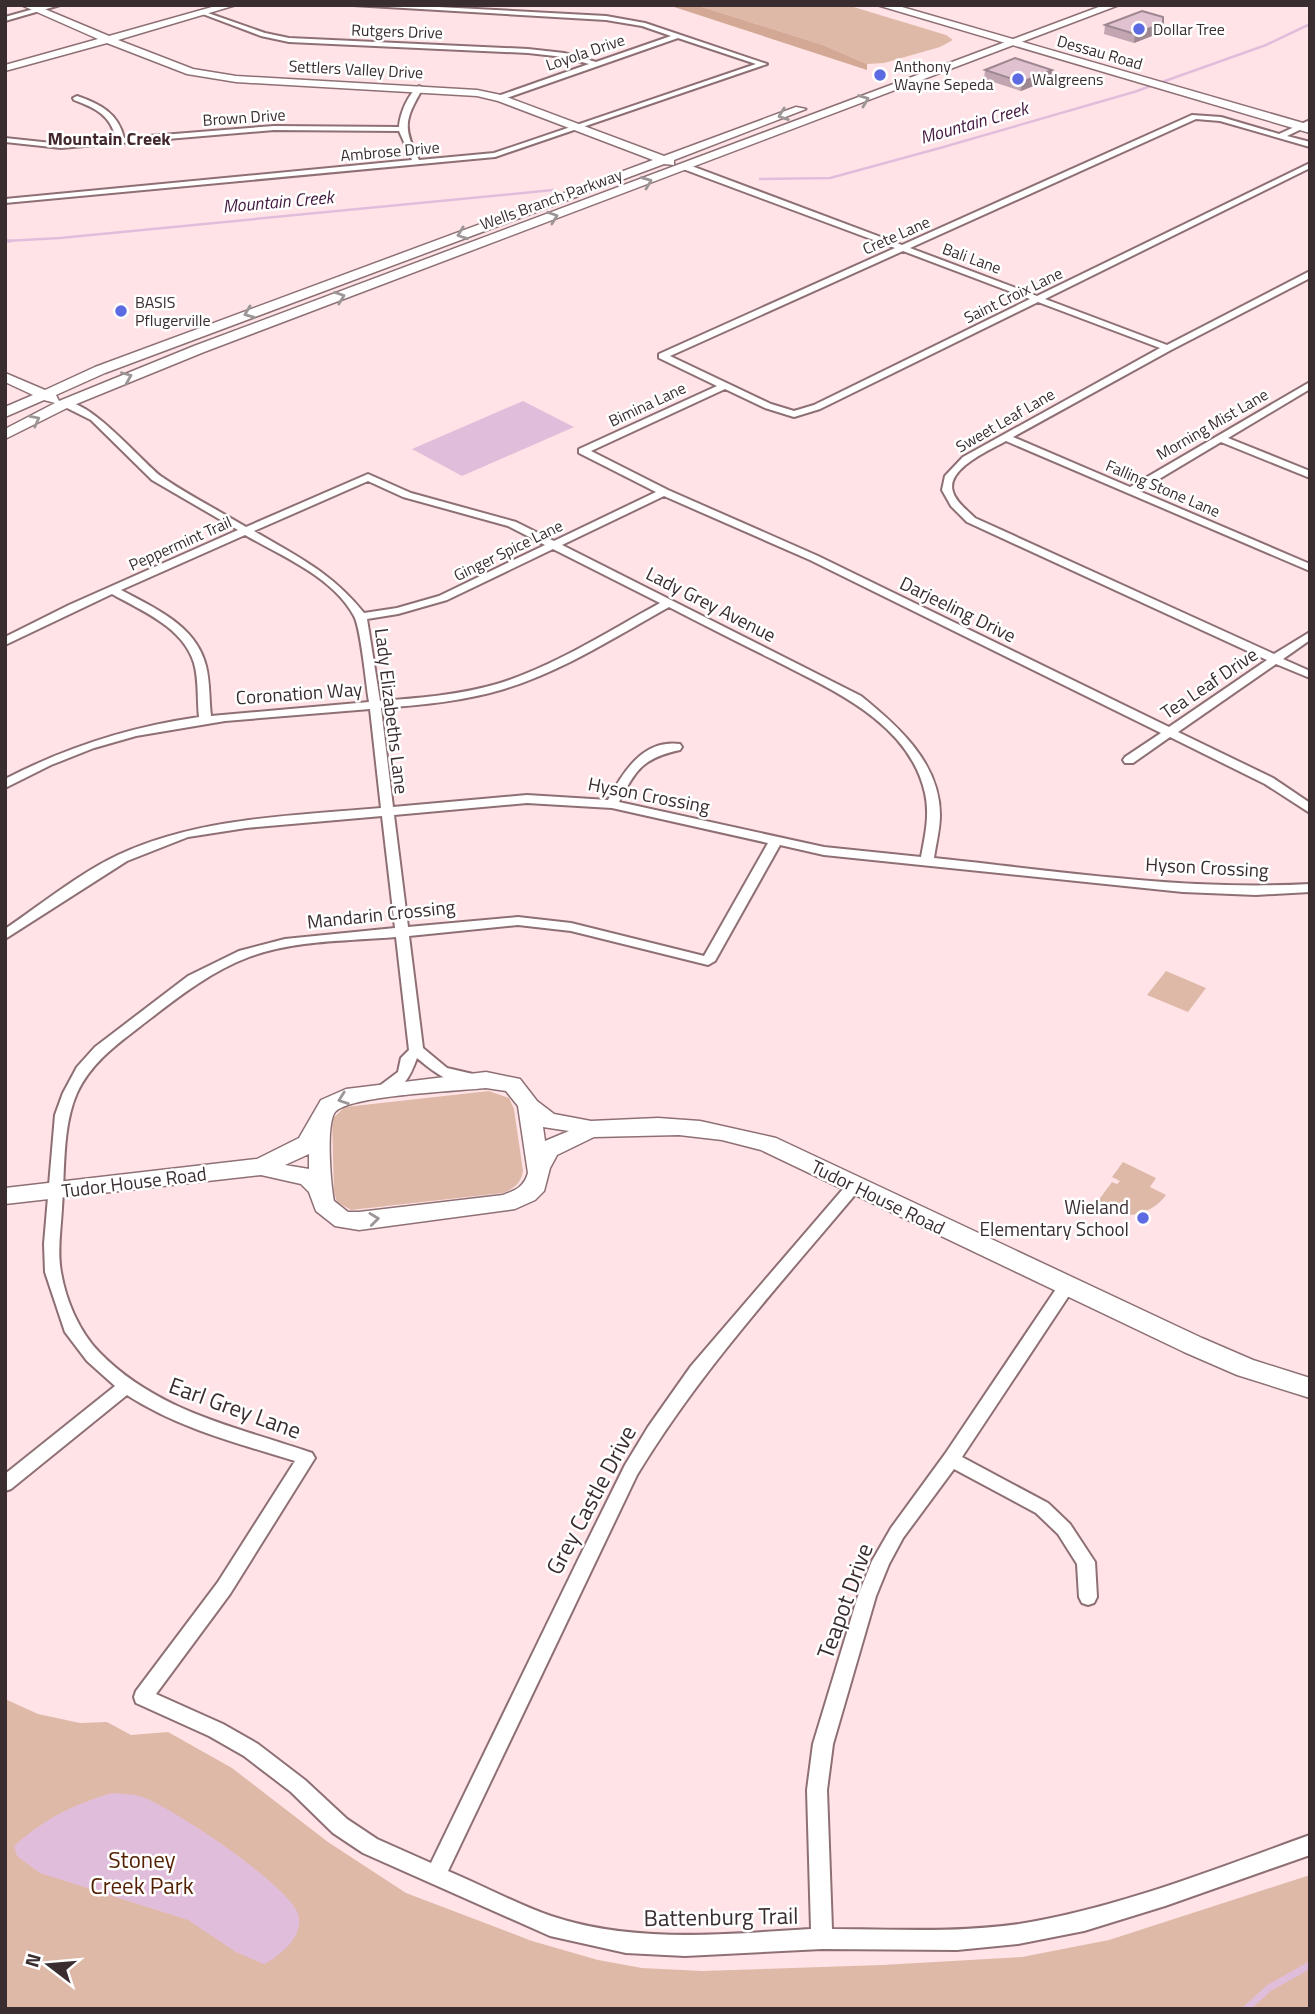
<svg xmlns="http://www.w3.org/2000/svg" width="1315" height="2014" font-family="'Titillium Web',sans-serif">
	<rect width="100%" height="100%" fill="#ffe3e7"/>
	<!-- green -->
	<path fill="#dfb9a8" d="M696,5H847L946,35L953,40L940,47L884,63L867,64L823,45Z
		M1166,971L1206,988L1188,1012L1147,995Z
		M489,1091L509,1098L514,1109L523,1171C521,1183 515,1188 503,1193L351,1210L337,1202L334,1192L332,1119L345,1107Z
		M1123,1162L1156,1178L1150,1187L1166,1195C1148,1220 1116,1217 1089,1213L1112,1182L1117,1184L1120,1181L1112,1177Z
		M5,1699L38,1714L80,1723L107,1722L131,1735L168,1732L232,1768L328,1842L406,1893L532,1941L598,1960L642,1968L702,1971L882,1965L1022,1957L1109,1940L1310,1875V2009H5Z"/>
	<!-- forest -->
	<path fill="#d3a894" d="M668,5H696L823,45L867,64V70Z"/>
	<!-- water -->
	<path fill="#e1bddc" d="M523,401L574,427L462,476L412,449Z
		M112,1793C121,1794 131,1794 139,1796C168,1804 290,1886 298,1914C305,1935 280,1956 264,1964L236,1952L188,1920L40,1873L17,1856L14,1846C46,1818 72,1805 112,1793Z"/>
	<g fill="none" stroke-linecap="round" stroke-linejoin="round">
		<!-- stream-far2 -->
		<path stroke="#e1bddc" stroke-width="2.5" d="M760,179L830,178L940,148L1134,92L1266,45L1310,24
			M5,241L60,238L553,190"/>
		<!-- stream-far1 -->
		<path stroke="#e1bddc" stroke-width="3.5" d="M5,241H10"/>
		<!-- stream -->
		<path stroke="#e1bddc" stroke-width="7" d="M1246,2009L1269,1988L1310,1965"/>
		<defs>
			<path id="street" d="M48,5H60L5,21V17Z
				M353,5H400L606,16L645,23L767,64L495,157L5,203V199L412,160L399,131L274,130L61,148L5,142V138L61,144L116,139C111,115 95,108 74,100L73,98L77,96C100,104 118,113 124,138L274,126L399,127C400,113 408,94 419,86L423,88C405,119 402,127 419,160L494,153L756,64L678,38L501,100H498V96L589,64L564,57L528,53L289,42L261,36L200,13L205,12L265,33L289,38L528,49L564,53L596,62L671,36L642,26L606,20Z
				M1192,115L1221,117L1279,134L1310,120V125L1287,136L1310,142V147L1220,121L1196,119L910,248L1037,296L1310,163V168L1045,299L1167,345L1310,271V278L1171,350L1013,437L1130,487L1310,382V389L1228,438L1310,471V478L1221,442L1139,491L1310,564V571L1006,441C990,450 945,469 953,492C956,502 967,510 975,518L1274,654L1310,632V640L1283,659L1310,671V678L1276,664L1178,732L1273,778L1310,803V813L1265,784L1170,737L1133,763H1125L1123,760L1125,757L1161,733L810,560L664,496L562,545L861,696C898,726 940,763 940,815C940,829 936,844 934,858C1059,871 1184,891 1310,884V892L1256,895L1183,892L824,855L780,845L715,961L708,965L571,931L518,925L409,936L423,1048L447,1068L477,1075L479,1079L477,1083C453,1088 434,1072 417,1058C409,1079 405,1088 381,1095L374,1090L398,1072L401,1058L409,1050L396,937C348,941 294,940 249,957C209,972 176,999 142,1025C116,1045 91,1063 77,1093C62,1127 65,1171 62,1208C61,1229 57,1251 61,1272C66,1301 79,1331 99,1352C157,1412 237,1427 312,1453L315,1458L230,1594L156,1694L223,1724L258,1744L305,1780L347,1819L377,1839L431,1863L577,1562L625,1465L648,1427L691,1366L849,1182H859L862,1186L859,1190C782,1282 700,1371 637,1475L448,1871C482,1885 516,1904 551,1916C635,1944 725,1934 811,1929L807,1790L813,1744L858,1596L872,1561L891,1528L945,1454L1060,1283L1066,1281L1072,1283L1074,1287L1072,1291L962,1457L1048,1503L1070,1524L1095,1562L1097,1597L1094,1603L1088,1605L1082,1603L1079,1597L1077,1564L1058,1534L1036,1513L954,1469L903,1538L889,1564L876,1596L833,1744L827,1790L832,1929C894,1929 957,1933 1019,1924C1119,1908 1215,1869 1310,1835V1855L1165,1906L1084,1931L1018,1944L957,1950L822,1949L685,1956L626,1953L550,1936L363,1853L333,1833L291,1792L244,1756L209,1736L136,1703L134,1697L136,1691L218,1582L295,1461C237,1443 178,1428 127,1395L11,1489L5,1491V1474L115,1386L87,1361L65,1332L45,1272L44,1244L55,1115L63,1093L77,1067L95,1047L188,976L239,951L285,939L395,928L382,816L246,828L188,837L127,861L5,939V929C42,904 78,874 118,855C200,817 292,816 381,808L370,709L225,721L136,736L94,748L51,765L5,788V779C67,747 130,727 199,717C197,700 199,680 194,663C183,627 142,611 112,594L5,645V637L69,605L238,530L152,480L91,420L59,404C82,389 143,464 162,477C188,495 218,510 246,527L368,474L411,493L516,522L554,541L656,492L579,453V449L717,386L659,358V354L895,248L683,169V165H689L902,245ZM903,251L1030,299L814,405L794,411L771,404L670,356ZM1038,302L1160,348L963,457L945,476L942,490L951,506L967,522L1267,660L1169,727L818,556L668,490L591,451L725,389L765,408L794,417L820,409ZM368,481L403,497L508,526L545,545L439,596L397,608L364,613C331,572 298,557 254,531ZM245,535C282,556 333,577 354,616C361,628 366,685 369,702L211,716C209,699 210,682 206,666C196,625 154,608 121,590ZM553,549L660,603C607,632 555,666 497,684C459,695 419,698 380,701L367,619L398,614L447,600ZM669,607C704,625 739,643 774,660C832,690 909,722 925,793C930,815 925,836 921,857L824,847L619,802C636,769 643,758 680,750L682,747L680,744C643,739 623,772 608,800L527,795L393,807L381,708C423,705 464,701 504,689C563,671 615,637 669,607ZM527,803L612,808L768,843L704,956L571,923L518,917L408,927L394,815Z"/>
			<path id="secondary" d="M21,5H35L109,36L219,5H236L118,40L193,69L236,76L477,90L501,95L664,156L796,107L806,109L674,160V165L664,164L105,373L56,395L59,401L194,346L1104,5H1119L204,352L69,407L5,439V429L55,403L44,400L5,417V407L33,395L5,382V373L45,390L95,367L653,160L498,101L477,96L236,82L187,74L107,43L5,71V65L98,39Z
				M486,1072L520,1079L537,1101L554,1114L591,1121L658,1118L700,1121L776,1138L1202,1338L1253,1360L1310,1378V1398L1237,1375L1184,1352L761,1150L722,1140L679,1135L594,1137L557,1155L550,1168L544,1191L535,1200L515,1209L359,1230L335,1226L316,1211L309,1192L301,1184L261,1175L5,1204V1188L257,1159L299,1138L321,1100L346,1089ZM486,1088L506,1091L518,1106L528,1173C524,1187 516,1190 503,1195L359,1212H348L334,1201C331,1186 325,1121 336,1111C355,1095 457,1091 486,1088ZM543,1127L569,1131L545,1141ZM309,1154V1169L285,1165Z"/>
			<path id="primary" d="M877,5H895L1310,125V133Z"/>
		</defs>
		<!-- street casing -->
		<use href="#street" stroke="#8e7074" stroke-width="4"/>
		<!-- secondary casing -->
		<use href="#secondary" stroke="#8e7074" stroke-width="3"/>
		<!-- primary casing -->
		<use href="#primary" stroke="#8e7074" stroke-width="3"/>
		<!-- street -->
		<use href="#street" fill="#fff" fill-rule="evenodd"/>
		<!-- secondary -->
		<use href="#secondary" fill="#fff" fill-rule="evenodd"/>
		<!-- primary -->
		<use href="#primary" fill="#fff" fill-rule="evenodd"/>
	</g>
	<!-- wall -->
	<path fill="#c1a6b2" d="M1105,25L1162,32L1134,43L1104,34Z
		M985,70L1051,79L1021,91L984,79Z"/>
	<!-- shaded-wall -->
	<path fill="#9d8791" d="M1163,23L1162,32L1134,43L1135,34Z
		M1052,70L1051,79L1021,91L1022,82Z"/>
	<!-- building -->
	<path fill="#e0c1cf" stroke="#9d8791" stroke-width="2" d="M1142,11L1163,17V23L1135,34L1105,25Z
		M1015,58L1052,70L1022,82L985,70Z"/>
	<!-- one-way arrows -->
	<defs><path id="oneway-chevron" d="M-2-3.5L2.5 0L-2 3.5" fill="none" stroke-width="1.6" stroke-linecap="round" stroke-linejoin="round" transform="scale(1.75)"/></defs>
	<g stroke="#9c9697">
		<use href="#oneway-chevron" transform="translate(864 100) rotate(-21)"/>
		<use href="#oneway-chevron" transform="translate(783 115) rotate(160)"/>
		<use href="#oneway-chevron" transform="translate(647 182) rotate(-21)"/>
		<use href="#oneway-chevron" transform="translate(553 217) rotate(-20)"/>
		<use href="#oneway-chevron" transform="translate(462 234) rotate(160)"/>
		<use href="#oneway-chevron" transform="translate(340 297) rotate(-20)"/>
		<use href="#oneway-chevron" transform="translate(249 313) rotate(159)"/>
		<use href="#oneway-chevron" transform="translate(127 377) rotate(-23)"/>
		<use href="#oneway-chevron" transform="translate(35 420) rotate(-27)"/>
		<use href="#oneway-chevron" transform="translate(343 1099) rotate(160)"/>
		<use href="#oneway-chevron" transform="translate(374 1219) rotate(-7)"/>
	</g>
	<!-- markers -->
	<g fill="#5d6be2" stroke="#fff" stroke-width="2.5">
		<circle cx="1139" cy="29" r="7"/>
		<circle cx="880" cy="75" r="7"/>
		<circle cx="1018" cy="79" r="7"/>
		<circle cx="121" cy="311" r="7"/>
		<circle cx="1143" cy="1218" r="7"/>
	</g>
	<g text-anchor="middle" stroke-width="5" stroke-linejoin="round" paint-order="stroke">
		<!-- far-poi labels -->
		<g font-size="16" fill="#3a2d2f" stroke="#fff" text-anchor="start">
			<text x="1153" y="35">Dollar Tree</text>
			<text x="894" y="72">Anthony<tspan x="894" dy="18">Wayne Sepeda</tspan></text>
			<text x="1032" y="85">Walgreens</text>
			<text x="135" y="308">BASIS<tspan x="135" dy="18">Pflugerville</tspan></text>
		</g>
		<!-- far-street labels -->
		<g font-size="16" fill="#3a2d2f" stroke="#fff">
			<text transform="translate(397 31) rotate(2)" y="6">Rutgers Drive</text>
			<text transform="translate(585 52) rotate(-19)" y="6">Loyola Drive</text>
			<text transform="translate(1100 52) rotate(16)" y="6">Dessau Road</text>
			<text transform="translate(356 69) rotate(3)" y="6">Settlers Valley Drive</text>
			<text transform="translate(244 117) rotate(-4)" y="6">Brown Drive</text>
			<text transform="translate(390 151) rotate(-5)" y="6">Ambrose Drive</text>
			<text transform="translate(551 199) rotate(-20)" y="6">Wells Branch Parkway</text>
			<text transform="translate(896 235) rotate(-24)" y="6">Crete Lane</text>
			<text transform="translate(972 258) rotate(20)" y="6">Bali Lane</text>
			<text transform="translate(1013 295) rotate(-26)" y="6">Saint Croix Lane</text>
			<text transform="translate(647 404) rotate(-25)" y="6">Bimina Lane</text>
			<text transform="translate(1005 420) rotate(-30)" y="6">Sweet Leaf Lane</text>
			<text transform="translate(1212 424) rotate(-30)" y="6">Morning Mist Lane</text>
			<text transform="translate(1163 488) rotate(23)" y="6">Falling Stone Lane</text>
			<text transform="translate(180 543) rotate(-24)" y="6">Peppermint Trail</text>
			<text transform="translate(508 550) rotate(-26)" y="6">Ginger Spice Lane</text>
		</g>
		<!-- far-water labels -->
		<g font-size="18" font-style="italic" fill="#441941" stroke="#fff">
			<text transform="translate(974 123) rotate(-16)" y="6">Mountain Creek</text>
			<text transform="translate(278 202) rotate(-5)" y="6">Mountain Creek</text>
		</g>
		<!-- far-neighbourhood labels -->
		<g font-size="18" font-weight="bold" fill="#42282d" stroke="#fff">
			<text x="109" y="145">Mountain Creek</text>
		</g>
		<!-- street labels -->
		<g font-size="19" fill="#3a2d2f" stroke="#fff">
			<text transform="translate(711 604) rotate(27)" y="7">Lady Grey Avenue</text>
			<text transform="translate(958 609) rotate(26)" y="7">Darjeeling Drive</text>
			<text transform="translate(1209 683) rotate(-34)" y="7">Tea Leaf Drive</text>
			<text transform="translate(299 693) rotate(-4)" y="7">Coronation Way</text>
			<text transform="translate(392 711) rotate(83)" y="7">Lady Elizabeths Lane</text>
			<text transform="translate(649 795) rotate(11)" y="7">Hyson Crossing</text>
			<text transform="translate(1207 867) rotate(3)" y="7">Hyson Crossing</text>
			<text transform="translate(381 914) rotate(-6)" y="7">Mandarin Crossing</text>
			<text transform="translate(134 1182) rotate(-7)" y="7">Tudor House Road</text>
			<text transform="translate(878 1197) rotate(26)" y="7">Tudor House Road</text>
		</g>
		<!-- poi labels -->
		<g font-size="19" fill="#3a2d2f" stroke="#fff" text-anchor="end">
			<text x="1129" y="1214">Wieland<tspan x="1129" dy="22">Elementary School</tspan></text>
		</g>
		<!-- near-street labels -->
		<g font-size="23" fill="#3a2d2f" stroke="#fff">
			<text transform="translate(235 1408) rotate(20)" y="8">Earl Grey Lane</text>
			<text transform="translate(591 1500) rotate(-62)" y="8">Grey Castle Drive</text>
			<text transform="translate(845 1601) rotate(-70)" y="8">Teapot Drive</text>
			<text transform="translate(721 1917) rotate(-1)" y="8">Battenburg Trail</text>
		</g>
		<!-- near-park labels -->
		<g font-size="23" fill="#541f01" stroke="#fff">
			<text x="142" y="1868">Stoney<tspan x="142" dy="26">Creek Park</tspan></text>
		</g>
	</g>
	<!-- border -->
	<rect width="1315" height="2014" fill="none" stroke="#3a2d2f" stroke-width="14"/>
	<!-- north arrow -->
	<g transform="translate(49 1965) rotate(286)" stroke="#ffffff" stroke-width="5" paint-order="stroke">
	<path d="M0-5L12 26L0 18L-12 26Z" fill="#3a2d2f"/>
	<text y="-10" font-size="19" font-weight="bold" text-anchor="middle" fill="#3a2d2f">N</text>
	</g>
</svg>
